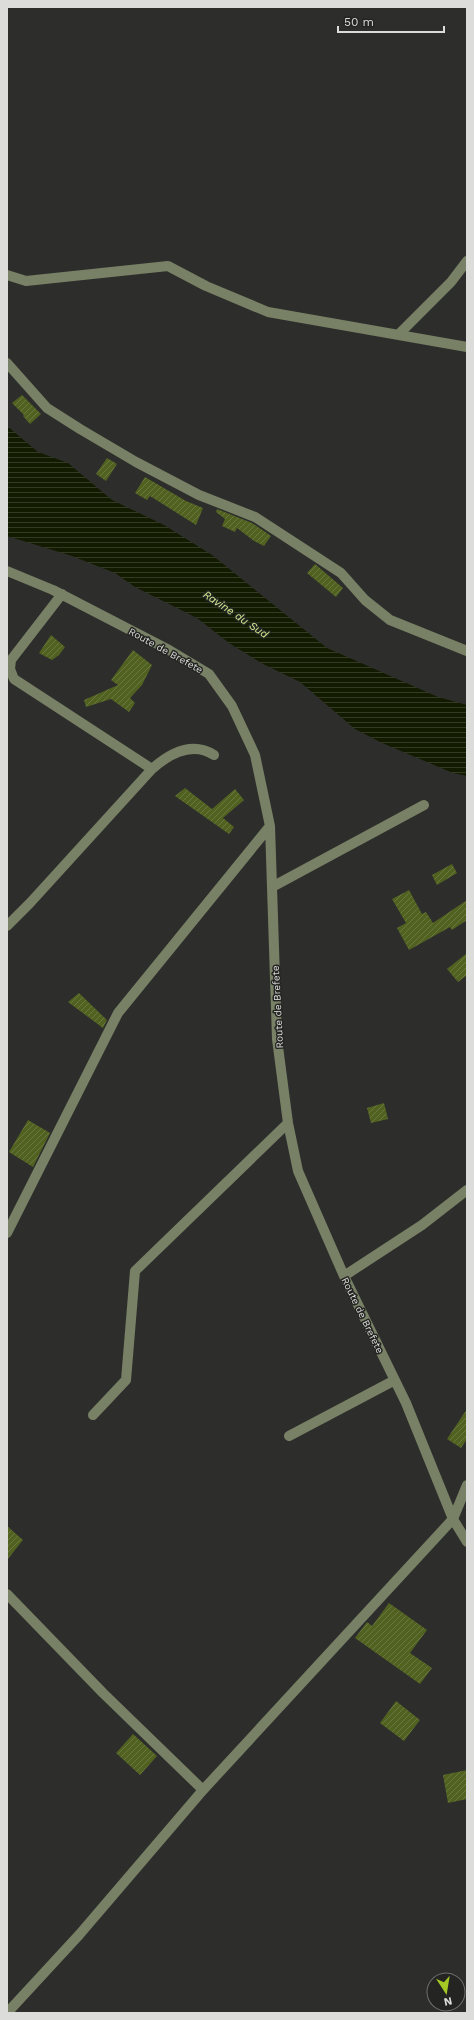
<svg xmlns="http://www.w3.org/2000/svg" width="474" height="2020" font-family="'Work Sans',sans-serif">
	<defs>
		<pattern id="water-rules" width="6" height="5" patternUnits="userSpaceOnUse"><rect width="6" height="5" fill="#121a00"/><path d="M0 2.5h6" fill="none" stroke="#343b25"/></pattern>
		<pattern id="building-hatch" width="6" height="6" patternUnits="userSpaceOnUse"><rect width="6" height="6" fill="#516120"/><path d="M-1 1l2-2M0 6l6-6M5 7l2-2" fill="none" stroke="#697740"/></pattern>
	</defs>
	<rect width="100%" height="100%" fill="#2d2e2b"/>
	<!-- water -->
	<path fill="url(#water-rules)" d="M7,426L38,452L68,463L112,500L164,525L212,555L327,648L438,697L467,705V776L453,773L382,743L355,729L300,682L263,664L229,643L197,618L135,587L115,573L72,556L7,536Z"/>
	<!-- building -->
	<path fill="url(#building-hatch)" d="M22,395L41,414L30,424L23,416L24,415L12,403Z
		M107,458L117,464L106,481L96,474Z
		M145,477L186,501L203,508L196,525L150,496L147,500L135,493Z
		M217,509L252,523L271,536L264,546L254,541L237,528L235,532L222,526L225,519L216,512Z
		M315,564L343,588L336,597L307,573Z
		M51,635L65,647L59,655L52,660L39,653Z
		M133,650L152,665L142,685L130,698L135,703L129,712L111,699L86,707L84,700L118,685L111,680Z
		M185,788L212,809L235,789L244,800L223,818L234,827L229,834L175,796Z
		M452,864L457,873L437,885L432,875Z
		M409,890L422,914L426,912L433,923L467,900V920L452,930L450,927L409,950L397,928L406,923L392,899Z
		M467,953V975L458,982L447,969Z
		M79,993L107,1020L103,1028L68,1002Z
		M384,1103L388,1119L371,1123L367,1108Z
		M28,1120L50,1133L33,1167L9,1152Z
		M467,1409V1439L461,1448L447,1439Z
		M7,1526L23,1540L7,1560Z
		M389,1603L427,1630L410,1653L432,1668L420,1684L355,1638L367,1622L372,1626Z
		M396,1701L420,1720L404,1741L380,1723Z
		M133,1734L157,1756L140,1775L116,1753Z
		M467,1770V1799L448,1803L443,1775Z"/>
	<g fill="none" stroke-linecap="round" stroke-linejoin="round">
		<!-- minor -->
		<path stroke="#788166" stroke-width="10" d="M7,275L26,281L168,266L206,286L268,312L467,347
			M398,335L451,282L467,261
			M7,363L47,408L80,429L136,462L199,495L255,517L341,573L365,600L390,620L467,651
			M7,571L53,590L169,650L209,674L232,706L255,755L270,826L277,1039L288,1123L298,1171L344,1276L406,1403L453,1519L467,1542
			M152,769C170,753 192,741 214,755
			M272,887L424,805
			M7,926L30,903L152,769L14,679L10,669L11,660L62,594
			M7,1233L118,1013L270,826
			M344,1276L422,1225L467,1190
			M93,1415L126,1380L135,1271L288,1123
			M289,1436L395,1380
			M7,1594L103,1693L203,1790
			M7,2013L79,1935L203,1790L453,1519L467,1485"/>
	</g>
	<g text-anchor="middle" stroke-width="3" stroke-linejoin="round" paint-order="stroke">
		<!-- street labels -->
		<g font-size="10" fill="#dcddda" stroke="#242522">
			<text transform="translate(166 650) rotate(29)" y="4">Route de Brefete</text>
			<text transform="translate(277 1007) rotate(-93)" y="4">Route de Brefete</text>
			<text transform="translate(363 1315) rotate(64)" y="4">Route de Brefete</text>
		</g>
		<!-- water labels -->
		<g font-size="11" font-style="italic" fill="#cfea8c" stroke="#242522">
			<text transform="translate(236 614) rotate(34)" y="4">Ravine du Sud</text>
		</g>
	</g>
	<!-- border -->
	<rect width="474" height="2020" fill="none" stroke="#dcddda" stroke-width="16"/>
	<!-- north arrow -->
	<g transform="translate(446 1992) rotate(168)"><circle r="19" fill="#242522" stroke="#6e6f6c"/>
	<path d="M0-3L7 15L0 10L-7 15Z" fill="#a4c824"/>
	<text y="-6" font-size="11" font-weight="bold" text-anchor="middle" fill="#dcddda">N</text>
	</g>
	<!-- scale -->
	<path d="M338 26v6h106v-6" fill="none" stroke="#dcddda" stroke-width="2"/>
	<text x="344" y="26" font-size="12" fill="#dcddda" stroke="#242522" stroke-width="3" paint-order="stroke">50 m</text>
</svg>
